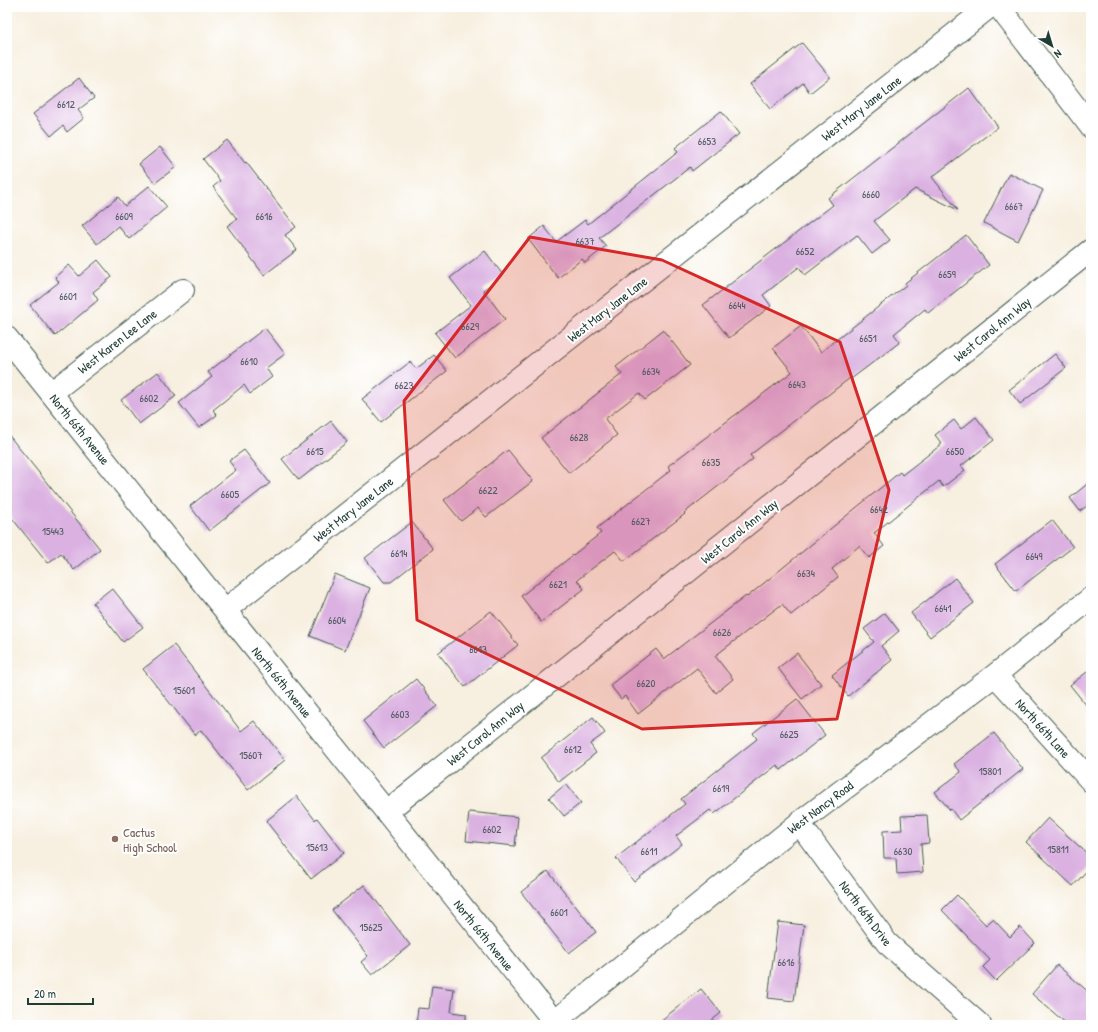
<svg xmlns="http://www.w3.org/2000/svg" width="1098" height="1032" font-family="'Patrick Hand',sans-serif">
	<rect width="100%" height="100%" fill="#fff"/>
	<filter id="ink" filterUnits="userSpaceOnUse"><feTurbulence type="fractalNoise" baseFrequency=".025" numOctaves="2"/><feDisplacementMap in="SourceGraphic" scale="8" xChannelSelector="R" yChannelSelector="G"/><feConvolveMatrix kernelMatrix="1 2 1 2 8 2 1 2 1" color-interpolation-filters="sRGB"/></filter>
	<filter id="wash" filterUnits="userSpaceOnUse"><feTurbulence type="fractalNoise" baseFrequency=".012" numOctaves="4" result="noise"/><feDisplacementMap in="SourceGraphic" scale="16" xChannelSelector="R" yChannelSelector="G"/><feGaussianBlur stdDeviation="0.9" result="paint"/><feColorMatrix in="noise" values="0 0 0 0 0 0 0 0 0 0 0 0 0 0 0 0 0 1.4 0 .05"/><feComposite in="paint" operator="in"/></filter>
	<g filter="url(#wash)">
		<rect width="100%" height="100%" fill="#f7efdf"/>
		<g id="blocks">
			<!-- building -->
			<path fill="#dab1e1" d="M802,43L830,77L810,93L803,83L770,109L750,84Z
				M79,78L94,98L78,110L84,118L67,132L63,126L51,136L33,114Z
				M969,88L998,127L932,177L958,210L915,189L874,221L890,240L872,254L857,235L805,275L799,267L763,295L771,306L729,338L703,305L833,205L828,198Z
				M721,111L739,134L692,171L690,167L599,238L606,246L585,263L582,259L558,278L528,239L544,226L556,242L585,220L588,224L678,152L675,148Z
				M227,140L245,163L246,162L296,227L285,235L297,250L264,275L227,226L237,219L213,187L220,181L203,159Z
				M160,147L176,167L155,183L139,164Z
				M1009,173L1043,190L1018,241L984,223Z
				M149,186L167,207L129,239L118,226L97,244L82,226L118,197L125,206Z
				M966,235L989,265L928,313L925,309L894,334L900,342L851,379L850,378L750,455L753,459L684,513L685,514L624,561L615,551L577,580L584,589L541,622L521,596L601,533L597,528L671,470L668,466L792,372L773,348L801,326L821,352L906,285L905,283Z
				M485,251L503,275L483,290L505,319L455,358L435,333L471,305L450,278Z
				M98,260L112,277L93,292L98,300L55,336L30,305L59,282L55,277L69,265L79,276Z
				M265,328L285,354L266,368L272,377L250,394L244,385L213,410L217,415L199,428L179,403L212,377L208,372Z
				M663,330L690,365L645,400L639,393L605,419L617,435L569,473L541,438L622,374L616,367Z
				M1055,354L1066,368L1020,404L1009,390Z
				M434,355L447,371L381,422L362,399L410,362L416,369Z
				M158,372L176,396L139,424L121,400Z
				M976,417L994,440L961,466L965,470L943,487L939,481L874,533L884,546L869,558L859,546L832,569L838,577L791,615L782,604L715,656L733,679L716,693L697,668L638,714L625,696L621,699L610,685L656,649L664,659L746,596L747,597L900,472L902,475L942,444L935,435L954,420L961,429Z
				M331,421L347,442L299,480L282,459Z
				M7,433L100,549L74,570L61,553L48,563L7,512Z
				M244,450L270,483L209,531L190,506L236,470L229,461Z
				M508,450L533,481L486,517L478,508L461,521L444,500Z
				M1091,481V503L1080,511L1070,498Z
				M1052,520L1073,547L1016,591L995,564Z
				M412,522L433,549L391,582H384L365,558Z
				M335,574L370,588L345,650L310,636Z
				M955,578L974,603L930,637L911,613Z
				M112,588L143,627L123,642L93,603Z
				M491,611L518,645L465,687L438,653Z
				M885,613L899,631L881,646L892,660L848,696L832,675L874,642L864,629Z
				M174,645L241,731L254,721L285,760L248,790L201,730L195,735L143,669Z
				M797,653L821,684L802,699L778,668Z
				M1091,669V711L1070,685Z
				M416,679L437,706L384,748L363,721Z
				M797,699L825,735L781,770L777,765L714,814L710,810L676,836L682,844L634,882L616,858L685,804L681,799L757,739L753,733Z
				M593,717L605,733L590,744L596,753L559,782L541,758Z
				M994,733L1023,769L959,820L951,809L950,810L935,792L961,772L954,764Z
				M566,784L581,803L564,816L549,798Z
				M297,796L315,820L317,818L344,853L311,879L266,821Z
				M469,812L518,817L515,846L466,841Z
				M927,815L929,843L921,844L923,872L897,874L896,858H884L883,831L902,830L901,816Z
				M1048,818L1091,857V866L1073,886L1026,842Z
				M548,871L596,932L569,953L521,892Z
				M364,885L410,945L372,975L361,962L368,956L332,910Z
				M957,895L986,925L993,919L1010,937L1020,927L1035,943L996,981L983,967L990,960L942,910Z
				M778,922L804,925L794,1001L768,998Z
				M1057,965L1091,994V1025H1068L1032,994Z
				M432,986L454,989L451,1012L466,1014V1025H416L418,1008L429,1009Z
				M701,989L721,1013L706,1025H655Z"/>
		</g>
	</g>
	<g filter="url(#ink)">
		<use href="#blocks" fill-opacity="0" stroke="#3f584e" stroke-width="1"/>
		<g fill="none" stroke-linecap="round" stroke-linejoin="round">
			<defs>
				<path id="minor" d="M7,338L557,1025
					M51,393L183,290
					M225,610L989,7
					M995,675L1091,781
					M386,812L1091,250
					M799,823L887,943L980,1025
					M554,1022L799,823L995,675L1091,598"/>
				<path id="major" d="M999,7L1091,127"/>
			</defs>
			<!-- minor casing -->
			<use href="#minor" stroke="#3f584e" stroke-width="24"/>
			<!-- major casing -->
			<use href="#major" stroke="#3f584e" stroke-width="24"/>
			<!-- minor -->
			<use href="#minor" stroke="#fff" stroke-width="22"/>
			<!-- major -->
			<use href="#major" stroke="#fff" stroke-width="22"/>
		</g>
	</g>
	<!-- marked area -->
	<path fill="#d62828" fill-opacity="0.2" stroke="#d62828" stroke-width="3" stroke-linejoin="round" d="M530,237L662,260L840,342L889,490L837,719L642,729L417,620L404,401Z"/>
	<!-- markers -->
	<circle fill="#8d6e63" stroke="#fff" stroke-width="1.5" cx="115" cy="839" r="4"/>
	<g text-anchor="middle" stroke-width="4" stroke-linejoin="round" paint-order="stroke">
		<!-- number labels -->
		<g font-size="11" fill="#4e5a5f">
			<text x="66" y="108">6612</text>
			<text x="707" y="145">6653</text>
			<text x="871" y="198">6660</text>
			<text x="1014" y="210">6667</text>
			<text x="124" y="220">6609</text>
			<text x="264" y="220">6616</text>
			<text x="585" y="245">6637</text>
			<text x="805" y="255">6652</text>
			<text x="947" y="278">6659</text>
			<text x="68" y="300">6601</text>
			<text x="737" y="309">6644</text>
			<text x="470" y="330">6629</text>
			<text x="868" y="342">6651</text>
			<text x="249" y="365">6610</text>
			<text x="651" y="375">6634</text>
			<text x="797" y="388">6643</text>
			<text x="404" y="389">6623</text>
			<text x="149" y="402">6602</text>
			<text x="579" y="441">6628</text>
			<text x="315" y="455">6615</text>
			<text x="955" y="455">6650</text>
			<text x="711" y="466">6635</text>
			<text x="488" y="494">6622</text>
			<text x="230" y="498">6605</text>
			<text x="879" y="513">6642</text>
			<text x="641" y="525">6627</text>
			<text x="53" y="535">15443</text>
			<text x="399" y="557">6614</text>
			<text x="1034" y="560">6649</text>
			<text x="806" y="577">6634</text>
			<text x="558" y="588">6621</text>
			<text x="943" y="612">6641</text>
			<text x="337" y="624">6604</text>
			<text x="722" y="636">6626</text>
			<text x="478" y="653">6613</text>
			<text x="646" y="687">6620</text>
			<text x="184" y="694">15601</text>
			<text x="400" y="718">6603</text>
			<text x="789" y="738">6625</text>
			<text x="573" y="753">6612</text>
			<text x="251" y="759">15607</text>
			<text x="990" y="775">15801</text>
			<text x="721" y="792">6619</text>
			<text x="492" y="833">6602</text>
			<text x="317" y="851">15613</text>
			<text x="1058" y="853">15811</text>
			<text x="649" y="855">6611</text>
			<text x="903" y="855">6630</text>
			<text x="559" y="916">6601</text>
			<text x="371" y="931">15625</text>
			<text x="786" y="966">6616</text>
		</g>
		<!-- street labels -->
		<g font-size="13" fill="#1f3d34" stroke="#fff">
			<text transform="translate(861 108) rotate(-38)" y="5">West Mary Jane Lane</text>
			<text transform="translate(607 309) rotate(-38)" y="5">West Mary Jane Lane</text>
			<text transform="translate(992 329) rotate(-39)" y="5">West Carol Ann Way</text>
			<text transform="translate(117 341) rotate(-38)" y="5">West Karen Lee Lane</text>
			<text transform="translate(80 429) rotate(51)" y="5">North 66th Avenue</text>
			<text transform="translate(353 509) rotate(-38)" y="5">West Mary Jane Lane</text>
			<text transform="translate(739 531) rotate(-39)" y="5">West Carol Ann Way</text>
			<text transform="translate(282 682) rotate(51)" y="5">North 66th Avenue</text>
			<text transform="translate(1043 728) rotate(48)" y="5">North 66th Lane</text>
			<text transform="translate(485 733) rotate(-39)" y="5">West Carol Ann Way</text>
			<text transform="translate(820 807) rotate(-37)" y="5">West Nancy Road</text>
			<text transform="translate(866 913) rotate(53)" y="5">North 66th Drive</text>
			<text transform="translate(484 935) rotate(51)" y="5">North 66th Avenue</text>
		</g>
		<!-- education labels -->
		<g font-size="13" fill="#785e54" stroke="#fff" text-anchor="start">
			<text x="123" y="837">Cactus<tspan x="123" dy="15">High School</tspan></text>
		</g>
	</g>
	<!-- margin -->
	<rect width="1098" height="1032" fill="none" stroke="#fff" stroke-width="24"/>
	<!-- north arrow -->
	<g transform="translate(1052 46) rotate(142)" stroke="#ffffff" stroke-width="3" paint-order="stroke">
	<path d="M0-3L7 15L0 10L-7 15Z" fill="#1f3d34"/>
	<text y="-6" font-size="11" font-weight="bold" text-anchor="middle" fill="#1f3d34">N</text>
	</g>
	<!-- scale -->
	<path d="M28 998v6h65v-6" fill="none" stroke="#1f3d34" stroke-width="2"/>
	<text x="34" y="998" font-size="12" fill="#1f3d34" stroke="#ffffff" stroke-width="3" paint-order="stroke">20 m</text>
</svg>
